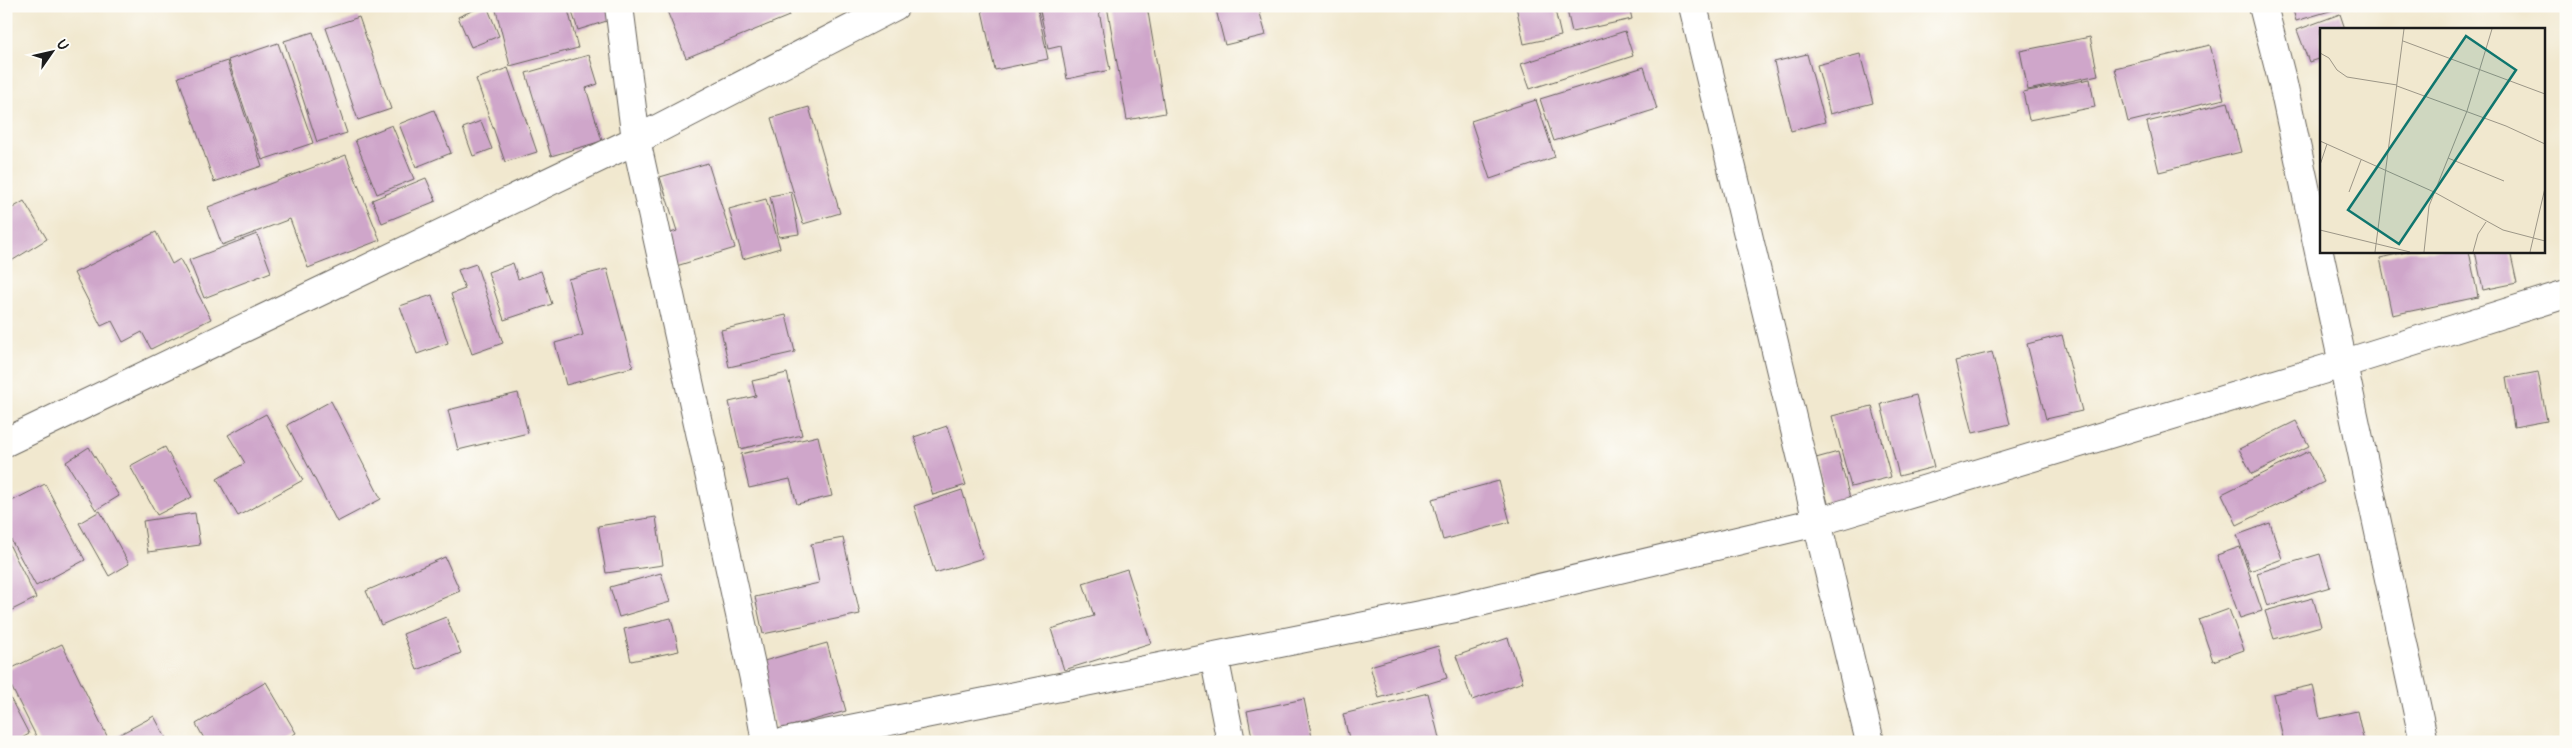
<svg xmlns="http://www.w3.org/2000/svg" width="2572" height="748" font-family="Pangolin,sans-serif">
	<rect width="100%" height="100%" fill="#fdfcf7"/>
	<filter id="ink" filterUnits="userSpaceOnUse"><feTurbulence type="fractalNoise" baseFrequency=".02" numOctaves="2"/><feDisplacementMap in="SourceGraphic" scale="10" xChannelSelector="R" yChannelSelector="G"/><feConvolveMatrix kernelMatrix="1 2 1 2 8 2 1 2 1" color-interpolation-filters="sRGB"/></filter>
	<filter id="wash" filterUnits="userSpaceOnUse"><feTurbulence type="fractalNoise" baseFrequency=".0096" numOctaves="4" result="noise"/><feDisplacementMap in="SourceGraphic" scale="20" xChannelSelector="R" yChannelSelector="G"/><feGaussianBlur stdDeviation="1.12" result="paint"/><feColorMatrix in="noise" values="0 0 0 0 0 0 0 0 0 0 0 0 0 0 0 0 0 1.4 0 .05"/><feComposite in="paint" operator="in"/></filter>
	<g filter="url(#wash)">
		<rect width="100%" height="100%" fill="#f1e8cf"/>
		<g id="blocks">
			<!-- building -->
			<path fill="#cfa6ca" d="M483,6H487L499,36L471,47L458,17Z
				M495,6H567L578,48L510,66Z
				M570,6H609L613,19L578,30Z
				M665,6H785L789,16L686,58Z
				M981,6H1037L1048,59L995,70Z
				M1039,6H1098L1110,70L1067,79L1061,46L1048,49Z
				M1107,6H1147L1165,113L1127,120Z
				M1215,6H1258L1266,35L1225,45Z
				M1516,6H1554L1561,36L1524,44Z
				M1566,6H1629L1632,19L1572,32Z
				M2292,6H2343V7L2296,21Z
				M2340,14L2345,29H2321V58L2309,62L2297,30Z
				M359,17L391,109L358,120L326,28Z
				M1625,31L1633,56L1530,89L1521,64Z
				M313,32L347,133L317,142L284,41Z
				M2090,37L2098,75L2028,90L2020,51Z
				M278,43L313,143L262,160L228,60Z
				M2210,45L2224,99L2128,122L2115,68Z
				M1807,54L1825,122L1791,131L1774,62Z
				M1860,54L1873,103L1830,114L1817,65Z
				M589,55L598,84L586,88L602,141L551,156L526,73Z
				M227,61L262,166L214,182L178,77Z
				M1644,67L1657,109L1554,141L1540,99Z
				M508,68L537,152L505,162L476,79Z
				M2090,79L2095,107L2029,120L2023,92Z
				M1536,100L1555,157L1490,179L1471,121Z
				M2228,102L2241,152L2159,172L2147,122Z
				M809,107L840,213L803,224L771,118Z
				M434,110L451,153L416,167L399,124Z
				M481,121L492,149L473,156L463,128Z
				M392,125L414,179L377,194L355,140Z
				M346,155L380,240L308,268L290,219L222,245L208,207Z
				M708,163L735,248L673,267L664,235L677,231L660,177Z
				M426,178L436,201L382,223L372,200Z
				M791,192L799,234L779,237L770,196Z
				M766,199L780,248L743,259L729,209Z
				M24,201L47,239L13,260L6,249V212Z
				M156,232L172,264L180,259L211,319L151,349L142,332L123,342L112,321L101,326L74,273Z
				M257,234L271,272L204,298L189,260Z
				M2410,251H2469L2478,297L2392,315L2380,258Z
				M2475,251H2510L2517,283L2483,290Z
				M513,263L518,279L541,271L552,304L504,320L488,272Z
				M476,264L503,343L472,354L451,294L465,289L458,270Z
				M607,269L633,367L566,385L555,343L583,335L568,279Z
				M432,295L448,343L417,354L400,306Z
				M786,315L795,352L729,367L721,330Z
				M2062,335L2082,411L2046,419L2027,344Z
				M1992,352L2010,424L1973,433L1955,361Z
				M2538,372L2547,421L2514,427L2506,378Z
				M787,373L802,435L740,449L729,402L756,396L752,381Z
				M518,393L528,433L458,450L448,410Z
				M1916,395L1934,467L1899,476L1881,404Z
				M331,401L381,499L337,522L287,425Z
				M1872,406L1891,477L1851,487L1832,416Z
				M266,414L303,480L238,516L217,479L245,463L228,435Z
				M2296,421L2309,446L2252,474L2239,449Z
				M947,426L966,485L933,495L914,437Z
				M818,436L832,496L797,504L790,479L749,488L741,454Z
				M89,447L119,496L96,510L66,462Z
				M165,447L192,497L157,515L130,466Z
				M2309,451L2324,482L2237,525L2222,494Z
				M1838,452L1851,502L1829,507L1816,458Z
				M1499,481L1510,522L1443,540L1432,499Z
				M45,484L85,560L36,586L6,531V504Z
				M962,490L983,558L935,573L914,506Z
				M100,511L129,564L109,576L79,523Z
				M195,513L200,545L148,552L143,521Z
				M656,517L663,565L606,573L598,526Z
				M2270,523L2282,559L2250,571L2237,535Z
				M6,538L36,598L6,613Z
				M843,538L860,614L763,634L755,597L819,583L811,544Z
				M2240,547L2262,611L2240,618L2217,555Z
				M2320,554L2330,587L2267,606L2257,573Z
				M445,557L460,591L381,625L366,591Z
				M1127,569L1151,643L1064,670L1051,629L1094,616L1083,583Z
				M661,573L670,602L619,617L610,587Z
				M2313,598L2321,626L2274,639L2265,611Z
				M2229,609L2244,650L2213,661L2199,620Z
				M446,617L461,653L417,670L403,634Z
				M671,618L679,651L631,661L624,629Z
				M1508,638L1523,682L1472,700L1456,656Z
				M827,643L846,711L777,730L757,663Z
				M62,644L109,740L154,716L168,742H39L6,676V671Z
				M1438,646L1447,678L1379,698L1370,666Z
				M266,682L296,733L282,742H206L196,724Z
				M2313,685L2320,719L2357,711L2364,742H2284L2273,694Z
				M6,690L29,734L15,742H6Z
				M1428,693L1440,742H1350L1343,714Z
				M1304,699L1313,742H1253L1247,711Z"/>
		</g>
	</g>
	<g filter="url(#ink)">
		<use href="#blocks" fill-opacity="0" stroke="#67635b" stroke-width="1"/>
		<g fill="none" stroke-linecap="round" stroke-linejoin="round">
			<defs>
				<path id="minor" d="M619,6L636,140L758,697L766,742
					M1693,6L1870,742
					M2263,6L2283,84L2424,742
					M6,442L636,140L895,6
					M1214,656L1231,742
					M785,742L1455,608L1817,522L2342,364L2566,294"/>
			</defs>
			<!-- minor casing -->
			<use href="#minor" stroke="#67635b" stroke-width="30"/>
			<!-- minor -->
			<use href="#minor" stroke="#fff" stroke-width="28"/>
		</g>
	</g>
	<!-- overview -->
	<g transform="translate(2320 28)">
		<rect width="225" height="225" fill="#f1e8cf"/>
		<path fill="none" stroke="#9c9687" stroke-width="1" d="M83,13L225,66M0,25L9,30L17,42L27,49L77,57M77,58L186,98L225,116M0,113L114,164L183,202L225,213M128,130L184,153M0,137L7,116M29,164L41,132M0,202L90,224M55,224L84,1M104,224L109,178L147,83L172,1M153,224L158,206L166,194M210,224L225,160"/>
		<path fill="#0f766e" fill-opacity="0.15" stroke="#0f766e" stroke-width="2.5" d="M146,8L196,42L79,216L28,182Z"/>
		<rect width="225" height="225" fill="none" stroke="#1c1c1c" stroke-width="2.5"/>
	</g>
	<!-- margin -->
	<rect width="2572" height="748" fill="none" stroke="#fdfcf7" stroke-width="25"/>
	<!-- north arrow -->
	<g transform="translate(52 52) rotate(56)" stroke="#fdfcf7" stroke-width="4" paint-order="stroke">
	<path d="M0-4L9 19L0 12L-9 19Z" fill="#1c1c1c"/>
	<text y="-8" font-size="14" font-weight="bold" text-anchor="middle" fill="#1c1c1c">U</text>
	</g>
</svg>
